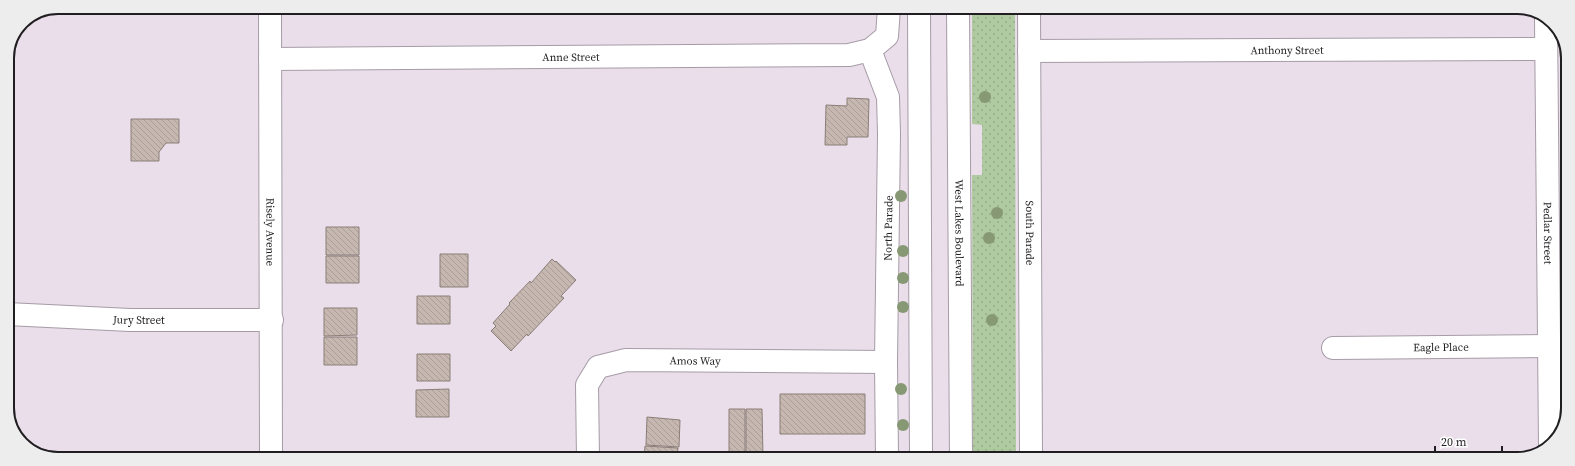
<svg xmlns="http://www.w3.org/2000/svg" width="1575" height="466" font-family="'Source Serif 4',serif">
	<defs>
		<pattern id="grass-dots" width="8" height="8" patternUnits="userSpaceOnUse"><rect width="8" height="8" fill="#afc9a0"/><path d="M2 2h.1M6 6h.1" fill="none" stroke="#96ac8a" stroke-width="1.8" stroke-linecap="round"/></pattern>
		<pattern id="building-back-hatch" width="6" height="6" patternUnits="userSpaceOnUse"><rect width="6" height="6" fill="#c6b8b1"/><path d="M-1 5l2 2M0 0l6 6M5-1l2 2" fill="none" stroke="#aa9e98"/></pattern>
	</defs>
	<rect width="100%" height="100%" fill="#e9dee9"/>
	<!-- grass -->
	<path fill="url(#grass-dots)" d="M972,8H1015L1016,458H973L972,175H982V125L972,124Z"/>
	<!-- building -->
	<path fill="url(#building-back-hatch)" stroke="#8b7e78" d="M847,98L869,99L868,137H847V145H825L826,105L847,106Z
		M131,119H179V143H166L159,152V161H131Z
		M326,227H359V255H326Z
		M440,254H468V287H440Z
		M326,256H359V283H326Z
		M552,259L555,262L556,261L576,280L561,296L564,298L528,336L527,334L511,351L491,331L496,326L493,323L510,304L509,303L530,281L531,283Z
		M417,296H450V324H417Z
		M324,308H357V335L324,336Z
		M324,337H357V365H324Z
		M417,354H450V381H417Z
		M449,389V417H416V390Z
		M780,394H865V434H780Z
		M729,409H745V458H729Z
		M746,409H762L763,458H746Z
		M647,417L680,420L679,447L646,445Z
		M645,446L678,448L677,458H644Z
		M782,452H863V458H782Z"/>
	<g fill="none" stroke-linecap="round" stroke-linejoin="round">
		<defs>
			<g id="street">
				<path id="s1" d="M270,7L271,457"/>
				<path id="s2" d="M1029,8L1031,458"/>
				<path id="s3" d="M1546,19L1550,446"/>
				<path d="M870,50L888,97L889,134L886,362L887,458"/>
				<path id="s4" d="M1029,51L1546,49"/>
				<path id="s5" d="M270,59L849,55L870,50L887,36L889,8"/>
				<path id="s6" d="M7,314L130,320H272"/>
				<path id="s7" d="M1333,348L1549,346"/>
				<path id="s8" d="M588,458L587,385L598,367L626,360L886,362"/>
			</g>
			<g id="secondary">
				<path d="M919,8L921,458"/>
				<path id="s9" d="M958,8L961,458"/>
			</g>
		</defs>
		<!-- street casing -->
		<use href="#street" stroke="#a69ca6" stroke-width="24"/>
		<!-- secondary casing -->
		<use href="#secondary" stroke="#a69ca6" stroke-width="24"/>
		<!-- street -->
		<use href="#street" stroke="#fff" stroke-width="22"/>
		<!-- secondary -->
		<use href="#secondary" stroke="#fff" stroke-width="22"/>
	</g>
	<!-- trees -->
	<g fill="#879874">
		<circle cx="985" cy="97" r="6"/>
		<circle cx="901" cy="196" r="6"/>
		<circle cx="997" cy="213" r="6"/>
		<circle cx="989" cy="238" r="6"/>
		<circle cx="903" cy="251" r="6"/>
		<circle cx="903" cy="278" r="6"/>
		<circle cx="903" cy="307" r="6"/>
		<circle cx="992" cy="320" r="6"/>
		<circle cx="901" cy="389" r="6"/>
		<circle cx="903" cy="425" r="6"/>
	</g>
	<g text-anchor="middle" stroke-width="3.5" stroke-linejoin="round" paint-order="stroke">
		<!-- street labels -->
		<g font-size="11" fill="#211e21" stroke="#fff">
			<text dy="4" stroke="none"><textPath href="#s4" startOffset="258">Anthony Street</textPath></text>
			<text dy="4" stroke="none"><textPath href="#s5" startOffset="301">Anne Street</textPath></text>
			<text transform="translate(888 228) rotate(-89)" y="4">North Parade</text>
			<text dy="4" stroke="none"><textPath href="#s1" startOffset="225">Risely Avenue</textPath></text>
			<text dy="4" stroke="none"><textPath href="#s9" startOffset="225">West Lakes Boulevard</textPath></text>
			<text dy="4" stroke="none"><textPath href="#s2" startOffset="225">South Parade</textPath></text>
			<text dy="4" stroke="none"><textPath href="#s3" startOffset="214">Pedlar Street</textPath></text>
			<text dy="4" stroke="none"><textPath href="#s6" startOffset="132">Jury Street</textPath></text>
			<text dy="4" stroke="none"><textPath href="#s7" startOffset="108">Eagle Place</textPath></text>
			<text dy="4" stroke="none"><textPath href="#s8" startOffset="192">Amos Way</textPath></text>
		</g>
	</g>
	<!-- crop -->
	<path d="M0 0H1575V466H0ZM58 14H1517A44 44 0 0 1 1561 58V408A44 44 0 0 1 1517 452H58A44 44 0 0 1 14 408V58A44 44 0 0 1 58 14Z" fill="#ededed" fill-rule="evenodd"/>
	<path fill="none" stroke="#211e21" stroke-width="2" d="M58 14H1517A44 44 0 0 1 1561 58V408A44 44 0 0 1 1517 452H58A44 44 0 0 1 14 408V58A44 44 0 0 1 58 14Z"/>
	<!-- scale -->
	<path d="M1435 446v6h67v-6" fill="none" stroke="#211e21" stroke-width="2"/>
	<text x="1441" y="446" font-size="12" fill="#211e21" stroke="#ffffff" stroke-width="3" paint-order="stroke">20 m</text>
</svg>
